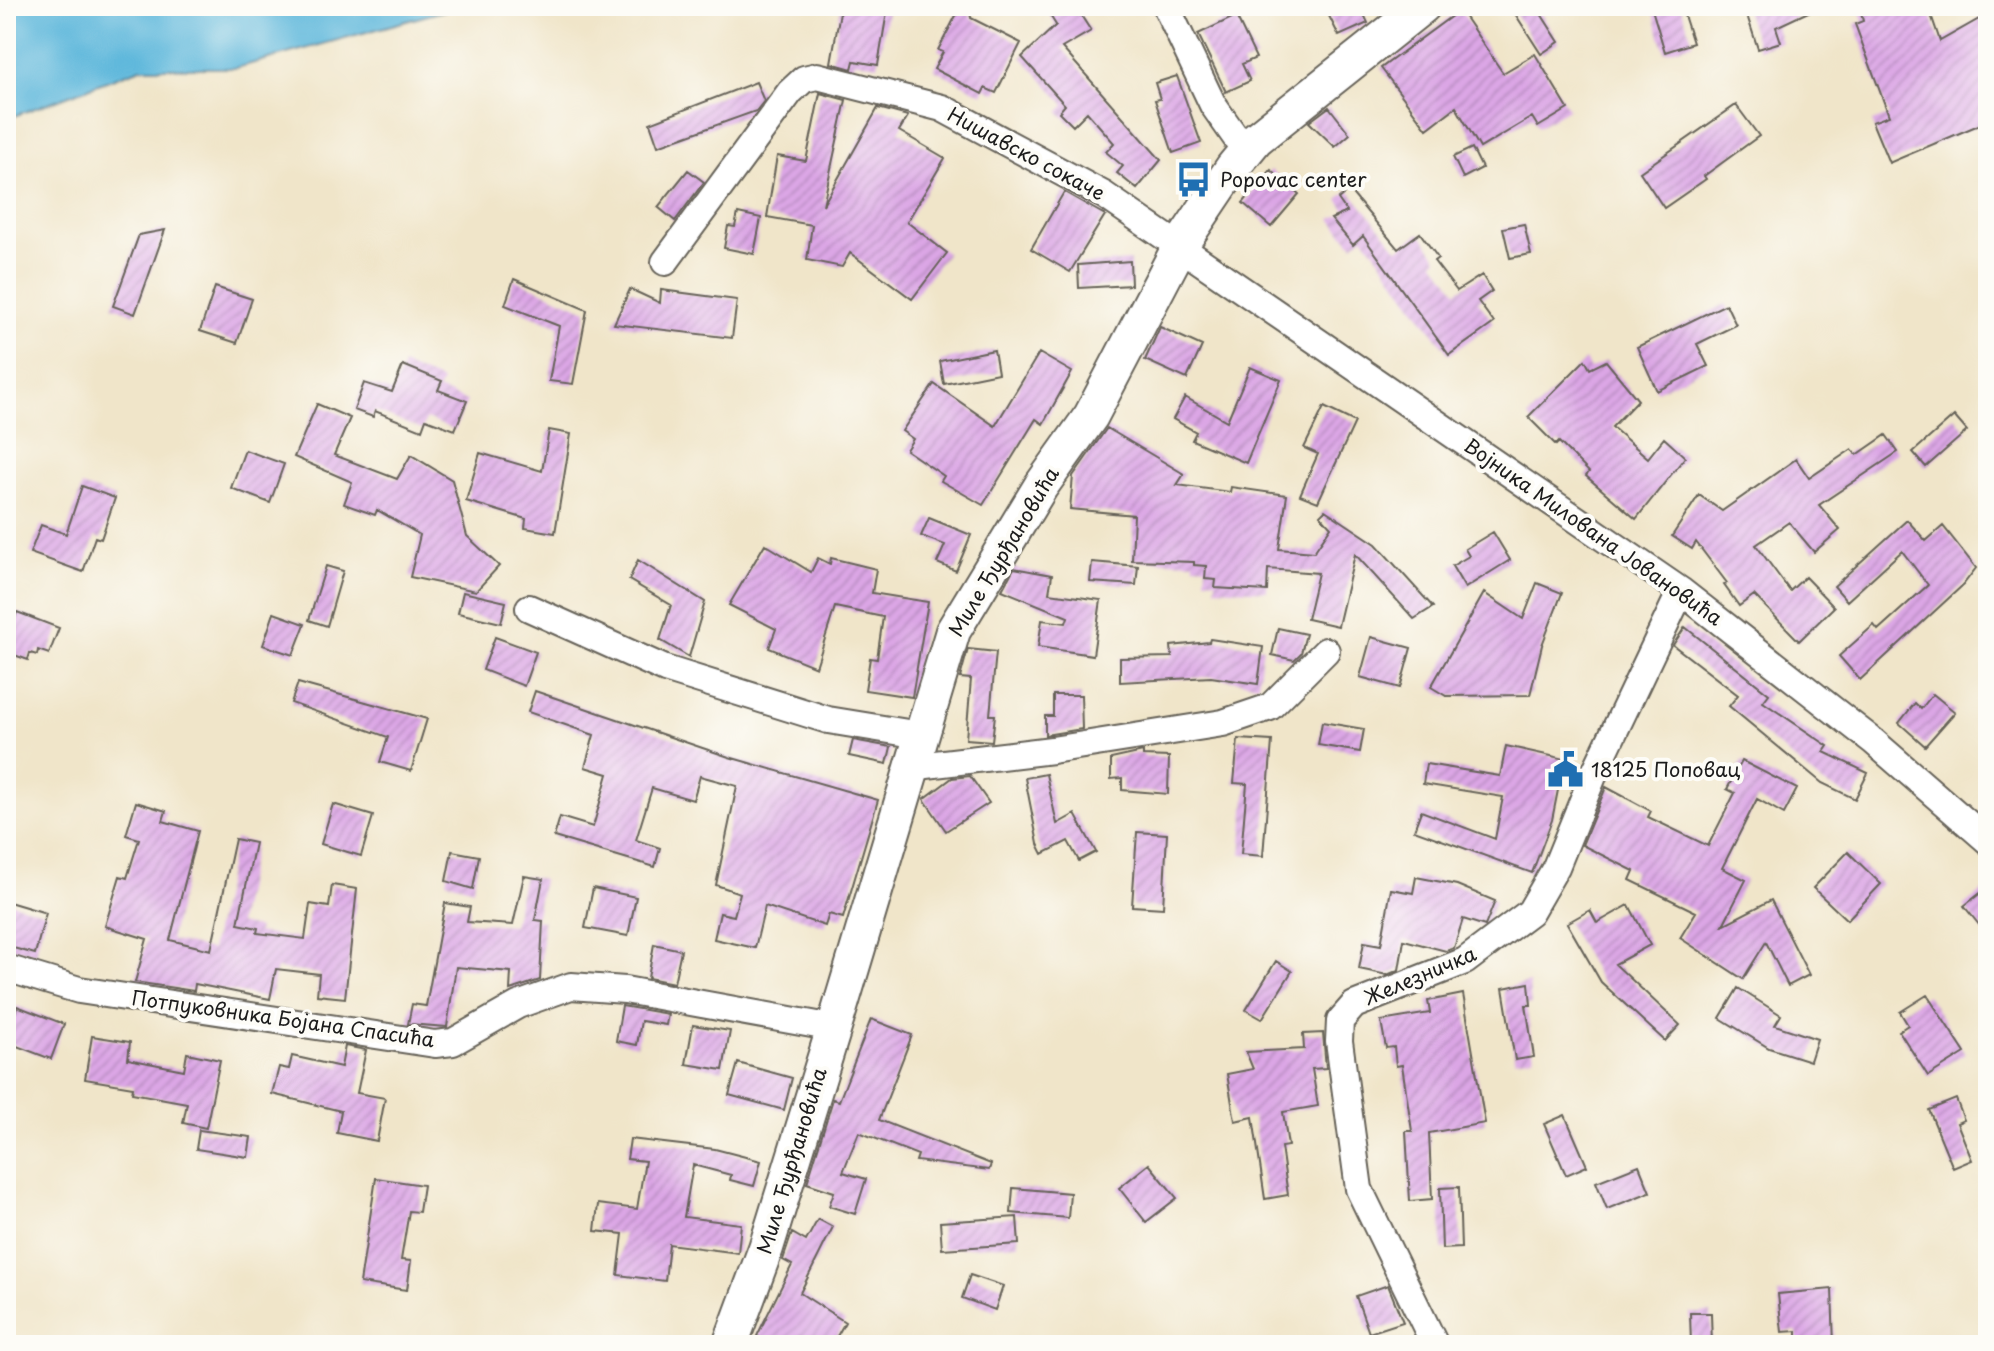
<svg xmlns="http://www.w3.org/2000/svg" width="1994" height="1351" font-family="'Playpen Sans',sans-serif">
	<defs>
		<pattern id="building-hatch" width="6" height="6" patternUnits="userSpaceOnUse" patternTransform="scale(2)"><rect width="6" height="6" fill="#dba6e5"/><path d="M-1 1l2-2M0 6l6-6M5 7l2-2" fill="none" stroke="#bb8ec4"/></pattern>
	</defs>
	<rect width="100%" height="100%" fill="#fdfcf7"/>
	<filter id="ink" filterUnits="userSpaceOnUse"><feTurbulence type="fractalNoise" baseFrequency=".0125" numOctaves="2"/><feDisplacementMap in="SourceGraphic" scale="16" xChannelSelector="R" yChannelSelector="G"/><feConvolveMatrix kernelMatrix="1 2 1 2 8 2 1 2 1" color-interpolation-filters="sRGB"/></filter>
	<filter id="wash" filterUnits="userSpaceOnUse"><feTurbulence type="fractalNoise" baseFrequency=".006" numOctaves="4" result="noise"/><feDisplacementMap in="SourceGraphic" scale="32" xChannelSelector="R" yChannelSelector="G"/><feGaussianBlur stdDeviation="1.8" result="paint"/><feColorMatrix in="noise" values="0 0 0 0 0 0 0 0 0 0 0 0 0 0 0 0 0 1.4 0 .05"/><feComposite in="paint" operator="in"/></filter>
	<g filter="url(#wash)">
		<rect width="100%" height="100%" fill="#f0e5c9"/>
		<!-- water -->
		<path fill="#5db7db" stroke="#3c6a7c" stroke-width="2" d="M6,6H461L236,68H141L6,119Z"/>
		<g id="blocks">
			<!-- building -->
			<path fill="url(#building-hatch)" d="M841,6H888L878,65L854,61L852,69L831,63Z
				M961,6H969L971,18L1021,43L996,93L985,88L982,94L934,69L943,52L938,50Z
				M1044,6H1075L1091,31L1062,48L1161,160L1137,189L1117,173L1123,166L1106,152L1114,143L1087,112L1073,126L1059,112L1065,105L1022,57L1056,25Z
				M1351,6H1360L1368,23L1339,36L1329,16Z
				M1510,6H1536L1559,42L1541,54Z
				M1651,6H1681L1693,43L1665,52Z
				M1744,6H1821L1776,27L1781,42L1758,49Z
				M1859,6H1928L1940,41L1988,14V121L1889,163L1872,122L1889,116L1855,24L1863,21Z
				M1460,10L1503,73L1535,54L1568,109L1538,127L1532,117L1480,148L1456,107L1427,129L1381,68Z
				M1236,16L1256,58L1242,64L1250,81L1226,92L1198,34Z
				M1177,76L1201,143L1173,153L1155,100L1160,99L1155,83Z
				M756,82L764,101L756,111L658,146L650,123Z
				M820,93L846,100L823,205L878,108L908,116L899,131L945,158L907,222L947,253L912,299L850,253L842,267L807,260L812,225L767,217L777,156L806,161Z
				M1736,105L1759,136L1704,176L1706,179L1664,208L1640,172Z
				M1329,107L1350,134L1335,147L1309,122Z
				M1472,148L1482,168L1463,178L1453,157Z
				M688,170L704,182L675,221L658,207Z
				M1271,170L1299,194L1271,227L1243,203Z
				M1349,190L1398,249L1420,233L1438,258L1434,261L1457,291L1482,275L1492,291L1478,301L1494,323L1449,355L1363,236L1353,245L1331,219L1347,212L1338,199Z
				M1064,192L1105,215L1070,272L1031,249Z
				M738,213L761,218L754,254L724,248L728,226L735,227Z
				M1524,224L1531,254L1510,258L1503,228Z
				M165,230L135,314L113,306L139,235Z
				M1130,261L1131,285L1079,288L1078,265Z
				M514,279L587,310L573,384L549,381L559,326L505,305Z
				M215,287L252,299L237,343L200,331Z
				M630,289L660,303L661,290L737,300L732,338L614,324Z
				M1726,304L1736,325L1697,344L1708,366L1657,391L1637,347Z
				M1160,327L1202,346L1187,379L1145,360Z
				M994,350L998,373L944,384L940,361Z
				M1039,353L1072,372L1043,424L1036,419L983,505L941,481L944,476L906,450L913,439L902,431L934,384L995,426Z
				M1585,360L1590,369L1606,361L1638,400L1612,427L1648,458L1664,438L1685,457L1636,519L1586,476L1589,472L1559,442L1556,445L1528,417Z
				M403,365L442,381L438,390L467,401L455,430L426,419L422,430L375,411L373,417L354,410L364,383L392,392Z
				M1250,367L1281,380L1246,463L1192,440L1196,432L1173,419L1185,397L1227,421Z
				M317,404L350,418L334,455L397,479L411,455L452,480L467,536L499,566L476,591L410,577L420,535L377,510L375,515L344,504L352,482L294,457Z
				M1324,407L1355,422L1318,502L1300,495L1318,454L1304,448Z
				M1954,416L1967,431L1926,467L1913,452Z
				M1107,428L1184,474L1177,485L1230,492L1231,487L1287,495L1279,549L1314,552L1331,527L1320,515L1325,510L1376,544L1433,607L1414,619L1355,554L1338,626L1307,619L1318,573L1268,569L1267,591L1215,588L1216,580L1205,579L1206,566L1194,565V562L1132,560L1134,515L1070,509L1073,476Z
				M549,430L571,434L555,533L525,528L526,519L466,501L480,453L542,471Z
				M1886,435L1898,452L1819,505L1840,530L1814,552L1789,522L1756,545L1790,591L1805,577L1834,607L1799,641L1754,595L1739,606L1724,585L1727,583L1696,542L1692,549L1672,536L1699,495L1722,511L1796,459L1809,478L1852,449L1857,455Z
				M245,450L284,464L270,503L231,488Z
				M82,486L115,498L101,539L95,537L83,572L30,553L41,525L66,534Z
				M929,518L971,535L956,571L937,563L945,545L921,536Z
				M1907,520L1926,541L1943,526L1976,568L1963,585L1860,680L1839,656L1874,625L1878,630L1928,585L1902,551L1847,601L1834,586Z
				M1493,532L1510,560L1465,588L1452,566L1469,556L1465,549Z
				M765,544L811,572L818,558L830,564L831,558L876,569L872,593L928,602L912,697L865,690L870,658L877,659L883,617L835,607L816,667L769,648L776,629L729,605Z
				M638,560L705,602L689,657L660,640L671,605L629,580Z
				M1092,562L1138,566L1136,585L1090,582Z
				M326,566L343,571L327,626L309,620Z
				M1014,568L1052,575L1049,593L1101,600L1093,655L1038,647L1042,620L1066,623L1068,617L1002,590Z
				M1537,583L1562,593L1542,645L1530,695L1446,696L1431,687L1484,593L1523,619Z
				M463,592L506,602L501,623L458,613Z
				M17,612L59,628L49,654L38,650L37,655L30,653L28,660L6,652V640Z
				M274,613L305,624L293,655L263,645Z
				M1685,627L1769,694L1763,702L1828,746L1824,752L1868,773L1855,799L1822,783L1729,706L1738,695L1673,645Z
				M1278,628L1306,634L1301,653L1294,660L1272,655Z
				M495,637L536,652L524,686L483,670Z
				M1371,637L1411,648L1400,688L1360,677Z
				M1210,639L1263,647L1258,684L1211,677L1120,682V658L1172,657L1171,646L1209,642Z
				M968,649L996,652L990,715H995L992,741L966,739L971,679L960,678Z
				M298,683L427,719L411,771L380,762L388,737L291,703Z
				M535,691L729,757L878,800L843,918L829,914L825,926L765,906L755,948L714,939L720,913L734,916L740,893L716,885L737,786L700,776L693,800L652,788L636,840L660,848L655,867L554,837L560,817L593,827L608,774L585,767L594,735L528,712Z
				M1933,694L1955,712L1925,746L1899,723L1915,703L1921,709Z
				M1053,695H1081L1082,729L1045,735V716H1053Z
				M1322,722L1364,729L1360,752L1318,745Z
				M1238,739L1272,741L1263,856L1241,854L1247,784L1234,783Z
				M853,740L891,747L887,764L849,756Z
				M1506,746L1574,761L1569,787L1559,785L1552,820L1532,873L1414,830L1421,811L1495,839L1503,797L1423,784L1426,764L1500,776Z
				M1143,752V756L1169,757L1168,794L1122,790V778L1111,779V759Z
				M1742,761L1797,789L1784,814L1757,799L1722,868L1746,880L1723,925L1771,900L1809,975L1788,986L1766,942L1743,979L1680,938L1696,912L1630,880L1634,871L1582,845L1606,787L1651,811L1648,817L1708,846L1735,793L1727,789Z
				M1046,774L1057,824L1075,814L1096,852L1079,861L1068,841L1043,854L1038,844L1025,778Z
				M970,776L989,803L946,831L924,799L952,778Z
				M136,802L166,811L163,821L198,831L170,940L211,950L235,839L255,843L238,924L258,928L257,933L305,939L310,904L329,907L332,885L357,889L345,998L317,995L319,974L276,969L270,999L195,984L194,991L135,982L147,939L105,926L120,876L127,878L139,839L126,835Z
				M333,804L373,816L361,856L321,844Z
				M1137,832L1167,834L1163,908L1132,906Z
				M452,851L479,856L473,889L446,881Z
				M1848,852L1881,884L1847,920L1813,888Z
				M524,876L543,879L535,920L543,921L540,980L510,990L511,972L456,967L447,1027L408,1024L412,1004L426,1006L445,903L470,907L467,922L513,925Z
				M1416,877L1457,885L1495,901L1485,926L1463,919L1454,948L1446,951L1404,940L1399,970L1387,975L1359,969L1364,942L1381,945L1391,889L1413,893Z
				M1988,887V936L1964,906Z
				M593,888L636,897L628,936L585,928Z
				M9,902L46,913L35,954L6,946Z
				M1629,905L1650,945L1615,964L1680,1025L1665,1041L1601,982L1567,923L1590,910L1597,923Z
				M654,944L681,950L674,983L648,978Z
				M1276,961L1292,971L1262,1019L1246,1010Z
				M1529,983L1531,1005H1526L1534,1057L1515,1060L1503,988Z
				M1738,988L1781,1015L1775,1025L1817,1039L1810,1061L1769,1048L1720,1018Z
				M1463,994L1485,1123L1429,1133L1432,1199L1410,1201L1406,1131H1412L1402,1065L1396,1066L1394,1047L1386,1048L1381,1021L1430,1013L1428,1001Z
				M1927,995L1965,1053L1928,1076L1899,1031L1908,1025L1900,1012Z
				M17,1006L64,1024L51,1059L6,1042Z
				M622,1006L668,1014L666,1025L641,1021L637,1045L616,1041Z
				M871,1019L912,1035L879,1120L991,1164L989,1170L916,1161L918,1155L859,1132L843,1172L866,1179L855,1214L829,1206L834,1192L807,1183L833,1099L839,1101Z
				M693,1025L730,1031L723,1070L686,1064Z
				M1323,1033L1326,1068L1312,1069L1318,1106L1283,1112L1288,1146L1281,1147L1288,1195L1265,1199L1253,1117L1235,1121L1227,1074L1253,1069L1246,1052L1304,1049L1303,1034Z
				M92,1036L130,1042L128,1059L184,1070L187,1053L220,1060L206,1128L183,1123L187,1103L132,1093L133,1087L85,1079Z
				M345,1046L366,1050L357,1093L385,1098L377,1141L337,1133L341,1111L272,1094L279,1067L289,1069L292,1056L341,1067Z
				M738,1063L792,1078L784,1110L729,1095Z
				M1956,1099L1964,1120L1957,1123L1972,1160L1953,1168L1929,1110Z
				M1565,1115L1587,1166L1566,1175L1544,1124Z
				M199,1130L251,1137L248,1157L196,1149Z
				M630,1139L715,1149L761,1161L754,1186L730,1180L731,1175L693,1165L684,1217L741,1224L738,1253L669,1244L665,1281L618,1275L623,1234L595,1231L598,1204L637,1209L645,1161L627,1159Z
				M1149,1164L1177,1198L1146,1222L1119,1188Z
				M1639,1165L1650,1192L1607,1209L1596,1182Z
				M376,1178L423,1185L419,1212L409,1211L401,1260L411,1261L407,1290L360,1283Z
				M1459,1187L1461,1248L1442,1249L1440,1188Z
				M1013,1188L1070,1193L1068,1218L1011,1213Z
				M1017,1217L1019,1244L942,1249L940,1222Z
				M818,1219L833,1227L800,1293L845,1322L832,1345H772L757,1336L792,1265L783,1260L792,1233L806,1241Z
				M970,1275L1003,1286L995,1310L962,1298Z
				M1388,1285L1403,1322L1369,1333L1356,1296Z
				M1832,1289L1834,1345H1797V1331L1782,1332L1778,1294Z
				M1690,1313H1711L1712,1345H1691Z"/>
		</g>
	</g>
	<g filter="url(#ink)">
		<use href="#blocks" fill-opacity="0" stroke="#666259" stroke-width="2"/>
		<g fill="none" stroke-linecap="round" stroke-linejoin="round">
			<defs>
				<path id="minor" d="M1166,6L1213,105L1246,152
					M665,262L790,92L804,79L817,76L942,108L1104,195L1681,591L1873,741L1988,841
					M529,608L665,669L828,720L920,735
					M910,767L1052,750L1223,723L1270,707L1326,651
					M6,968L79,990L435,1044L453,1042L518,1005L571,986L625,990L834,1028
					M1435,1345L1359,1189L1339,1041L1340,1021L1354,1005L1465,961L1530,912L1556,867L1593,776L1681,591"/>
				<path id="tertiary" d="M730,1345L766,1248L834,1028L953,631L1041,486L1091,416L1180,246L1233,167L1256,139L1423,6"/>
			</defs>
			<!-- minor casing -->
			<use href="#minor" stroke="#666259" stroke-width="30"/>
			<!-- tertiary casing -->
			<use href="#tertiary" stroke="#666259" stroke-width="38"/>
			<!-- minor -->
			<use href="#minor" stroke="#fff" stroke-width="26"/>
			<!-- tertiary -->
			<use href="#tertiary" stroke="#fff" stroke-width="34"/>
		</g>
	</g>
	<!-- icons -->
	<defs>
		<symbol id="bus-bare" viewBox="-9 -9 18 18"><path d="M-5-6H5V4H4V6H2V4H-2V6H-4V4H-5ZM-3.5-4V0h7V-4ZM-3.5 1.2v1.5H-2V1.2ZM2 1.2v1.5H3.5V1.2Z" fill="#1f6fb2" stroke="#fdfcf7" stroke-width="2.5" paint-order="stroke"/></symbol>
		<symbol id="civic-bare" viewBox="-9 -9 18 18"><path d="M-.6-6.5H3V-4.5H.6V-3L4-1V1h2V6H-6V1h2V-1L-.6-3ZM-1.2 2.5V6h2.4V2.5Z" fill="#1f6fb2" stroke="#fdfcf7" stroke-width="2.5" paint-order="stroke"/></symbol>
	</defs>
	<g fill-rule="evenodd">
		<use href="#bus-bare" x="1168" y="154" width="51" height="51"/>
		<use href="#civic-bare" x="1540" y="744" width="51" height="51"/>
	</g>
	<g text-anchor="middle" stroke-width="8" stroke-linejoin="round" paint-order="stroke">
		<!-- street labels -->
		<g font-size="20" fill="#1c1c1c" stroke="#fdfcf7">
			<text transform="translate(1026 154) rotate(28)" y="7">Нишавско сокаче</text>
			<text transform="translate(1593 532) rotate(35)" y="7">Војника Милована Јовановића</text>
			<text transform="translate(1004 552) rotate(-59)" y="7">Миле Ђурђановића</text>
			<text transform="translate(1420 976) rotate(-23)" y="7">Железничка</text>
			<text transform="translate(283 1019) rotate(8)" y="7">Потпуковника Бојана Спасића</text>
			<text transform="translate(792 1161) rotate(-73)" y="7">Миле Ђурђановића</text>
		</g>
		<!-- poi labels -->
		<g font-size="20" fill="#1c1c1c" stroke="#fdfcf7" text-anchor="start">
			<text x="1220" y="187">Popovac center</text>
			<text x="1591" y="777">18125 Поповац</text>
		</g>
	</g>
	<!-- margin -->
	<rect width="1994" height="1351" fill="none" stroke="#fdfcf7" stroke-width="32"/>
</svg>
